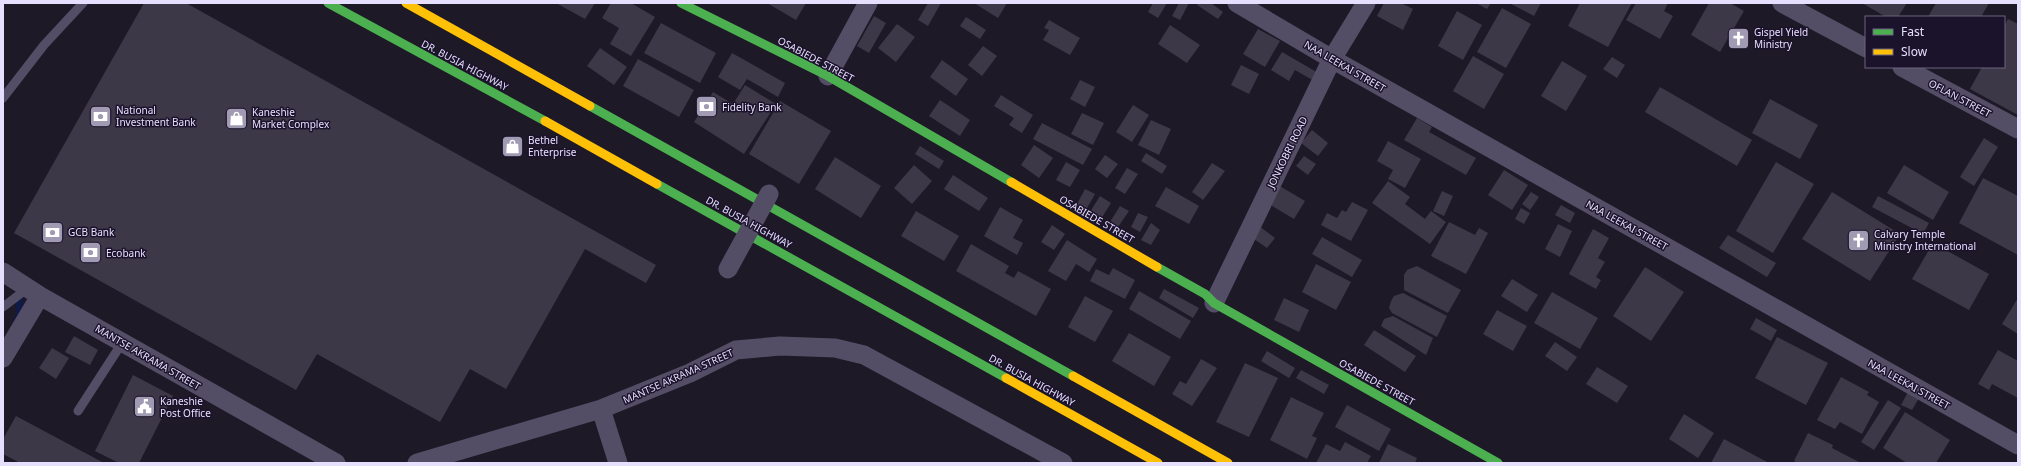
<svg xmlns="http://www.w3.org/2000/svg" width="2021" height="466" font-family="'Noto Sans',sans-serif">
	<rect width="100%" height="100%" fill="#1d1926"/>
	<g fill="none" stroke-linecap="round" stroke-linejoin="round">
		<!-- stream -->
		<path stroke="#0f1a46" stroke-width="7" d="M17,321L19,317L20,291"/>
	</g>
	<!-- building -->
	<path fill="#3d3847" d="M144,3H186L656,265L646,283L585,249L506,389L470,369L440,422L317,354L296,390L14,233Z
		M556,3H595L585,19Z
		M611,3H631L655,17L631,56L610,44L619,28L602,18Z
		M767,3H806L796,20Z
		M928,3H941L928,26L918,20Z
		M974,3H1007L998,18Z
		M1153,3H1167L1158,18L1148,12Z
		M1179,3H1189L1180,20L1172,16Z
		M1199,3H1211L1223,12L1218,19L1197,5Z
		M1384,3H1401L1413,9L1403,30L1377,16Z
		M1476,3H1491L1487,9Z
		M1509,3H1541L1534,16Z
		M1580,3H1632L1608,47L1568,26Z
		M1636,3H1668L1664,11L1673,16L1660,39L1626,20Z
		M1709,3H1730L1744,11L1720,52L1691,35Z
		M1862,3H1907L1898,17H1886Z
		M1936,3H1989L1981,17H1928Z
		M1502,8L1531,24L1506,68L1477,52Z
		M1457,11L1482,25L1463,60L1438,46Z
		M874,16L886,23L869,53L857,46Z
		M966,17L986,30L980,39L960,26Z
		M2008,19L2018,24V115L1970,89L1982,67H2004V26Z
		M1049,20L1080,38L1070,55L1043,40L1049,30L1044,28Z
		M661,23L716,53L700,83L644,53Z
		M897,24L915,37L896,62L878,48Z
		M1170,25L1200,45L1187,63L1158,44Z
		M1258,29L1280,41L1265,67L1243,54Z
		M983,46L997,56L982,76L968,65Z
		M600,48L627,67L614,85L587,66Z
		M1282,52L1320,74L1316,82L1295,70L1289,81L1271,70Z
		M732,53L785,83L778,97L747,79L740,90L718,77Z
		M1473,56L1504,74L1484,109L1453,91Z
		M1612,57L1625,65L1617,78L1603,69Z
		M638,59L694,90L679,117L623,86Z
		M942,60L968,79L956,96L930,77Z
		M1562,61L1587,76L1566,111L1541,96Z
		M1241,65L1259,74L1249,94L1231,85Z
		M1080,80L1095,87L1085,107L1070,99Z
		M745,85L776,104L744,154L694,122L713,92L733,104Z
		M1660,87L1752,140L1737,166L1645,112Z
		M1001,95L1033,115L1022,133L1009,125L1014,118L994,106Z
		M1770,99L1818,125L1800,159L1752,133Z
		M940,100L970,120L960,136L929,116Z
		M780,101L831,131L799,184L749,154Z
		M1133,105L1149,115L1132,142L1116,132Z
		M1082,113L1104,123L1093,145L1071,134Z
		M1417,118L1432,127L1429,132L1476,158L1466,175L1404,140Z
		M1151,120L1171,129L1159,155L1138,145Z
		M1042,123L1092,149L1083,165L1033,139Z
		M1312,130L1328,143L1318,156L1301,143Z
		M1984,138L1998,147L1974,186L1960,177Z
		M1388,141L1421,159L1405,188L1388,179L1393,170L1377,161Z
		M1034,145L1053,158L1039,178L1021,165Z
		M920,146L944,161L939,169L915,154Z
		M1146,153L1167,166L1162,174L1141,161Z
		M1105,155L1118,164L1107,178L1095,169Z
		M1304,156L1316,164L1308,175L1296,166Z
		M835,157L881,186L861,218L815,189Z
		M1066,162L1080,170L1070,187L1056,180Z
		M1776,162L1814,184L1773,253L1736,231Z
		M1212,163L1225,171L1203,200L1192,192Z
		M914,165L932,181L912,204L894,188Z
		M1904,165L1949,192L1933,220L1887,193Z
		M1127,168L1138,174L1125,194L1115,188Z
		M1504,170L1528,185L1512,210L1488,195Z
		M953,175L988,198L979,211L944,189Z
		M1983,178L2018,196V255L1959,223Z
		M1388,181L1410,197L1405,204L1425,219L1431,211L1446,222L1430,244L1372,203Z
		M1278,185L1305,201L1294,219L1267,203Z
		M1166,187L1199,206L1189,224L1155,206Z
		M1085,189L1095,194L1086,210L1076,206Z
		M1442,191L1453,196L1444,216L1433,211Z
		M1531,192L1539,197L1530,210L1522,204Z
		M1832,192L1900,234L1870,281L1802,239Z
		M1100,196L1111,203L1101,219L1090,212Z
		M1878,196L1929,223L1923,234L1872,207Z
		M1352,202L1368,210L1351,241L1321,225L1327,213L1337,218L1342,210L1346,212Z
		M1561,205L1575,213L1570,223L1555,215Z
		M1120,206L1129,211L1118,227L1110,222Z
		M1000,207L1023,220L1013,238L1023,243L1017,255L984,236Z
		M1521,208L1530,213L1524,224L1515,219Z
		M916,211L959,236L944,261L901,236Z
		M1138,213L1148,217L1140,232L1131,227Z
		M1449,222L1475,235L1479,228L1488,233L1466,274L1431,256Z
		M1151,223L1160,230L1151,245L1141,240Z
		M1558,224L1572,231L1560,257L1545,249Z
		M1052,225L1065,234L1054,250L1041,242Z
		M1259,226L1275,238L1267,248L1251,237Z
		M1593,229L1609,238L1598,258L1605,262L1596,277L1601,280L1596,289L1569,274Z
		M1728,235L1776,263L1767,277L1719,248Z
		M1322,237L1362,260L1352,277L1312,254Z
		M1067,240L1097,259L1089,272L1076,264L1066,281L1048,271Z
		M1933,243L1989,274L1969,310L1912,279Z
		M971,244L1009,266L1005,273L1014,278L1018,271L1051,289L1036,316L956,271Z
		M1316,264L1351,282L1336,310L1302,292Z
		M1417,266L1461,290L1448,313L1404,290V275L1407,270Z
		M1645,267L1684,292L1651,341L1613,316Z
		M1113,268L1135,280L1125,299L1090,281L1096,269L1109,275Z
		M1512,279L1538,295L1527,312L1501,296Z
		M1164,289L1199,308L1193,318L1159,298Z
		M1139,291L1191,321L1180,339L1129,309Z
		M1552,292L1598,318L1580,349L1534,323Z
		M1403,293L1447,316L1437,337L1392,313L1389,308L1391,301L1394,296Z
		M1085,296L1113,311L1095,342L1068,327Z
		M1284,298L1309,310L1299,332L1274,320Z
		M2018,298V334L2002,324Z
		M1497,310L1527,326L1513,351L1483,334Z
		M1393,316L1433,338L1426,355L1381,326L1384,319Z
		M1756,318L1777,330L1771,341L1750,329Z
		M1374,330L1416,356L1405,372L1364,345Z
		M1129,333L1171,357L1154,386L1112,361Z
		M74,336L98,350L90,365L65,352Z
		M1777,337L1828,363L1806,405L1755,378Z
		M1555,342L1577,357L1567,371L1545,356Z
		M52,348L69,358L56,379L39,368Z
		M1998,350L2018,361V398L1992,384L1989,390L1978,384Z
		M1267,351L1295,368L1289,378L1261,361Z
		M1201,359L1217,368L1192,406L1172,394L1180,381L1186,384Z
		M1245,363L1278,378L1249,437L1216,422Z
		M1597,367L1628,386L1617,403L1586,384Z
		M1301,370L1329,385L1324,394L1296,378Z
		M133,375L173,396L139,463H119L95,451Z
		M1841,377L1869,392L1867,395L1879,402L1862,434L1840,422L1835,429L1817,420Z
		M1908,392L1919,398L1912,410L1901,405Z
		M1291,397L1324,413L1312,436L1317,438L1307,459L1270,440Z
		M1888,400L1901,408L1874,450L1861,442Z
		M1347,405L1391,429L1379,451L1335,427Z
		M1905,412L1950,440L1936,463H1907L1883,448Z
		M1684,414L1714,433L1698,458L1669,439Z
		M16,416L104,463H20L3,454V439Z
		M1808,433L1833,445L1832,448L1861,463H1798L1794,461Z
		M1724,439L1769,463H1711Z
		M1345,442L1371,456L1367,463H1316L1326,444L1340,451Z
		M1388,444L1417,458L1415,463H1379Z"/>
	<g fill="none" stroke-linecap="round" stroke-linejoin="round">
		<!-- lane -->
		<path stroke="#534e66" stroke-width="9" d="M3,98L44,45L83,3
			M3,307L28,288
			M78,411L122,343"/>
		<!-- street -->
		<path stroke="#534e66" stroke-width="19" d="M1237,3L1332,59L2018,445
			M1782,3L1866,48
			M1902,67L2018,129
			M828,76L868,3
			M3,272L40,296L336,463
			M1214,303L1332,59L1366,3
			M3,358L40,296
			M601,409L618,463
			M417,463L601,409L690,373L736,350L780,346L835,348L864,355L1063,463"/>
		<!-- fast -->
		<path stroke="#4caf50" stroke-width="9" d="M328,3L545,121
			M681,3L828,76L1011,182
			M590,106L1073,376
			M657,184L1006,378
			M1157,267L1205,294L1214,303L1498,463"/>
		<!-- slow -->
		<path stroke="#ffc107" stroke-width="9" d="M406,3L590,106
			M545,121L657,184
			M1011,182L1157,267
			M1073,376L1228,463
			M1006,378L1158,463"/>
		<!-- street-bridge -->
		<path stroke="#534e66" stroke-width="19" d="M728,269L769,194"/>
	</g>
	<!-- icons -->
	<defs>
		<symbol id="church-square" viewBox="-11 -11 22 22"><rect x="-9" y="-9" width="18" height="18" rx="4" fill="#a09ab2" stroke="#1b132c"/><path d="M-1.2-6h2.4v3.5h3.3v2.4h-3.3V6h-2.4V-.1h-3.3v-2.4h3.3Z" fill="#fff"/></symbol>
		<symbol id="bank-square" viewBox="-11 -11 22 22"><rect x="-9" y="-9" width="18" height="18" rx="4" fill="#a09ab2" stroke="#1b132c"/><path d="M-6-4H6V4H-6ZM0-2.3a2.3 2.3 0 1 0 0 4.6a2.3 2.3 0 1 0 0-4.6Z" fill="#fff"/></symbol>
		<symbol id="shop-square" viewBox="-11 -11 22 22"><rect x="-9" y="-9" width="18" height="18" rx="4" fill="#a09ab2" stroke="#1b132c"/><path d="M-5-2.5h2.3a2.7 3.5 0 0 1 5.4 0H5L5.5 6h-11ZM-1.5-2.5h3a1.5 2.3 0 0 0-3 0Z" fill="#fff"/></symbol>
		<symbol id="civic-square" viewBox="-11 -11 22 22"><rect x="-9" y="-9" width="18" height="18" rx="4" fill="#a09ab2" stroke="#1b132c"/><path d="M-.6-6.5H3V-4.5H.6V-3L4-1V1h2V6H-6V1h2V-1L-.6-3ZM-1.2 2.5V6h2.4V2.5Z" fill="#fff"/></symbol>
	</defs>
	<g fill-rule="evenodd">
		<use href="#church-square" x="1726" y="26" width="25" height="25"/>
		<use href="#bank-square" x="694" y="94" width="25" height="25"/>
		<use href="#bank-square" x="88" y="104" width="25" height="25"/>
		<use href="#shop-square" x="224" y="106" width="25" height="25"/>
		<use href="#shop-square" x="500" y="134" width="25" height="25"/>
		<use href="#bank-square" x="40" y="220" width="25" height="25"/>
		<use href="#church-square" x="1846" y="228" width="25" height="25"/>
		<use href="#bank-square" x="78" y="240" width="25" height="25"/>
		<use href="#civic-square" x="132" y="394" width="25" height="25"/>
	</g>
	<g text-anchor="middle" stroke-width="3" stroke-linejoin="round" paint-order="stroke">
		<!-- poi labels -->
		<g font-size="10" fill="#e7dffe" stroke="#1b132c" text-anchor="start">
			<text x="1754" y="36">Gispel Yield<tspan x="1754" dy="12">Ministry</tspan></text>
			<text x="722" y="111">Fidelity Bank</text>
			<text x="116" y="114">National<tspan x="116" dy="12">Investment Bank</tspan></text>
			<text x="252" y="116">Kaneshie<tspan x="252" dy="12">Market Complex</tspan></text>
			<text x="528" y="144">Bethel<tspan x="528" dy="12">Enterprise</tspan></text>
			<text x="68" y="236">GCB Bank</text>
			<text x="1874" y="238">Calvary Temple<tspan x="1874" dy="12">Ministry International</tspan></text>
			<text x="106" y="257">Ecobank</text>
			<text x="160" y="405">Kaneshie<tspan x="160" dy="12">Post Office</tspan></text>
		</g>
		<!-- street labels -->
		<g font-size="10" fill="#e7dffe" stroke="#1b132c">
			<text transform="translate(816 59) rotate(28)" y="4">OSABIEDE STREET</text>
			<text transform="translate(465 65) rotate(28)" y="4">DR. BUSIA HIGHWAY</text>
			<text transform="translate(1345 66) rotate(30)" y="4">NAA LEEKAI STREET</text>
			<text transform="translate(1960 98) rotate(28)" y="4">OFLAN STREET</text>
			<text transform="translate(1287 152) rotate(-64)" y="4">JONKOBRI ROAD</text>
			<text transform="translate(1097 219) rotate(30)" y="4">OSABIEDE STREET</text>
			<text transform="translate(749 222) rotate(29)" y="4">DR. BUSIA HIGHWAY</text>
			<text transform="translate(1627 225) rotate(29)" y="4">NAA LEEKAI STREET</text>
			<text transform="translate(148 357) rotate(30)" y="4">MANTSE AKRAMA STREET</text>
			<text transform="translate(678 376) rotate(-24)" y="4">MANTSE AKRAMA STREET</text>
			<text transform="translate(1032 380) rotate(29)" y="4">DR. BUSIA HIGHWAY</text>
			<text transform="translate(1377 382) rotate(29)" y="4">OSABIEDE STREET</text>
			<text transform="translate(1909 384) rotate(29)" y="4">NAA LEEKAI STREET</text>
		</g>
	</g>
	<!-- border -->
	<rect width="2021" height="466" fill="none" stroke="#e7dffe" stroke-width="8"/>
	<!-- legend -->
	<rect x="1865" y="16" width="140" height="52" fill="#1b132c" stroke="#6d6580"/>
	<rect x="1873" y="29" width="20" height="6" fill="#4caf50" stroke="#6d6580"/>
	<text x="1901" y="36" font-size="12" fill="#e7dffe">Fast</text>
	<rect x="1873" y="49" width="20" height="6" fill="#ffc107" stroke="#6d6580"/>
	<text x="1901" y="56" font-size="12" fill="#e7dffe">Slow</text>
</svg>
